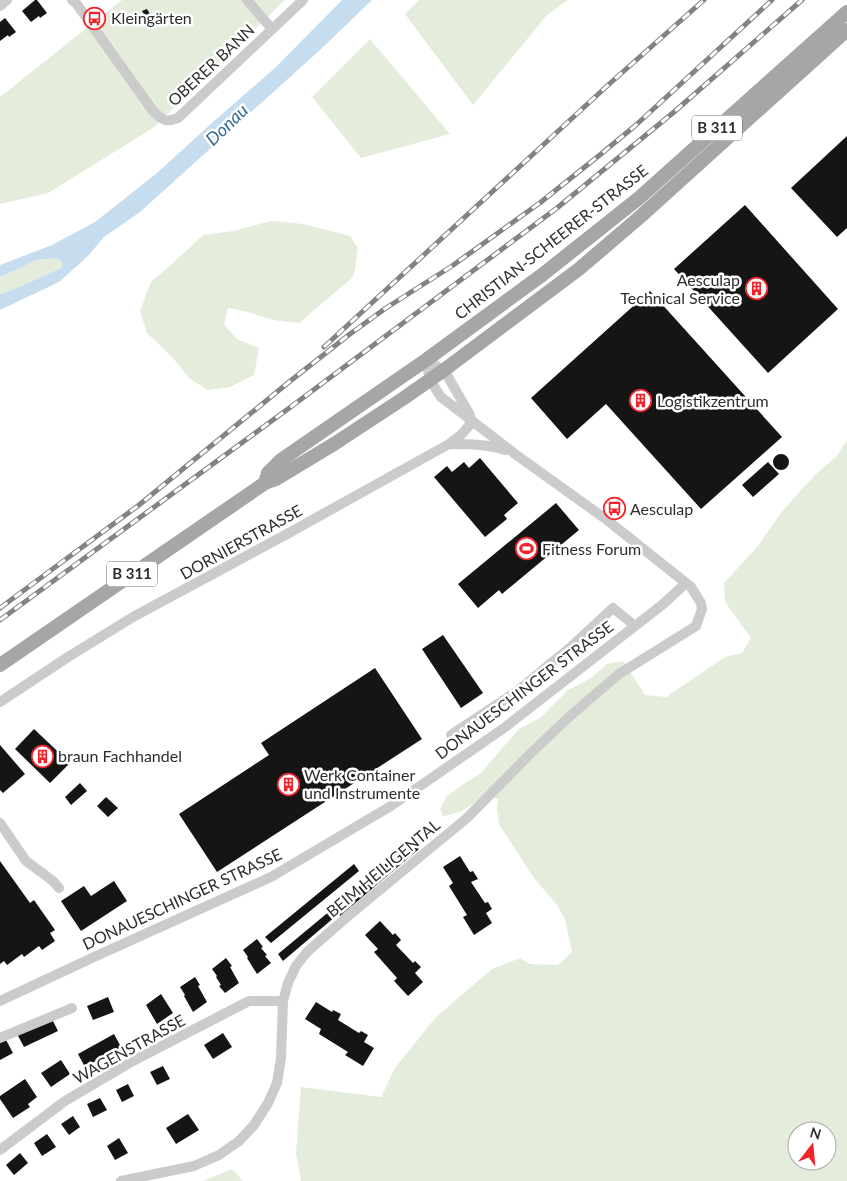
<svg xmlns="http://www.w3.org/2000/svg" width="847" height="1181" font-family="Lato,sans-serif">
	<rect width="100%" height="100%" fill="#fff"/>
	<!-- green -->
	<path fill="#e4eddb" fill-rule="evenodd" d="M122,0H285L153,128L48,193L0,204V97Z
		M419,0H568L547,15L473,105L405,14Z
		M370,39L450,134L361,158L312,97Z
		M271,221L303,224L350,236L358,248L355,270L352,278L299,323L273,320L244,311L228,308L224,324L237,339L259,348L254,375L230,387L208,390L190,379L172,357L147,333L140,311L151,282L173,263L203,235L234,231Z
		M58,258L63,264L61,268L15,289L0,294V277L37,260Z
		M847,440V1181H301L296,1154L301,1087L381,1097L395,1068L436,1017L492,969L520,958L530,964L558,965L572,952L565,919L557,905L534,878L499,824L497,809L498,799L483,795C469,808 462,813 443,816L440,809L447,796L468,781L481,773L503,747L519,729L540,718L568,690L591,678L607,664L623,661L645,695L666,697L725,657L742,653L751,638L725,602L724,583L758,546L780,514L800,491L818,472L837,456ZM797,1131H827V1161H797Z
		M232,1169L243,1181H203Z"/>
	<!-- water -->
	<path fill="#c5ddee" d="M342,0H372L320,50L140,212L104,237L88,256L59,282L0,310V294L15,289L61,268L63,264L58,258L37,260L0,277V265L52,245L95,222L157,173L213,122L275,68Z"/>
	<!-- building -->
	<path fill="#151515" d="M35,0H37L47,13L40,18L39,16L31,22L22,11Z
		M147,9L151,16L146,18L142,11Z
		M5,18L16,32L9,37L8,35L0,41V22Z
		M847,136V228L837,237L791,188Z
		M745,205L838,309L768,373L674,269Z
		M650,291L782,437L701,509L606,404L567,439L531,398Z
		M773 462a8 8 0 1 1 16 0a8 8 0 1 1-16 0Z
		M480,458L518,503L504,515L507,519L485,537L434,477L447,466L452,472L464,462L469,468Z
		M768,462L779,474L753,497L742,485Z
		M556,503L579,530L502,594L499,590L478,608L458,584Z
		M443,635L483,693L461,708L422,649Z
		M375,668L422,739L217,872L179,814L269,755L261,743Z
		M34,729L70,763L50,783L15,749Z
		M0,745L25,774L3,793L0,790Z
		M80,783L87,791L71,805L65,797Z
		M106,797L118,808L108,817L97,806Z
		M412,841L419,849L340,916L334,908Z
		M460,856L470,872L473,871L478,879L471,882L485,903L488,902L492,909L486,913L492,923L474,935L463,917L467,915L449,886L453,883L443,867Z
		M0,861L30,903L34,900L55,930L50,933L55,941L42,950L39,946L24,957L22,954L7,965L4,961L0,964Z
		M354,864L359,871L271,943L265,937Z
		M114,881L127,901L81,931L61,901L84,886L91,896Z
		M331,910L336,916L283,961L278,954Z
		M380,921L393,935L395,933L401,940L396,945L413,963L415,961L421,967L415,973L423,982L408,996L394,981L397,978L374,952L378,949L365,935Z
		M257,939L263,947L261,948L267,955L265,956L271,963L257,974L247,958L248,957L243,950Z
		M226,958L232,966L230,967L239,983L225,993L219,986L221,985L216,977L217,976L212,969Z
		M195,977L200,985L198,986L207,1002L193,1012L184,996L185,995L180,987Z
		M161,994L173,1013L157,1024L146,1005Z
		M108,997L114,1012L93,1020L87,1006Z
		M316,1002L332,1012L333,1010L341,1014L338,1020L359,1033L361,1031L368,1035L364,1042L374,1048L363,1066L345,1055L348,1052L319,1034L321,1029L305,1019Z
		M51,1017L58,1031L24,1047L17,1034Z
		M223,1033L232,1047L213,1059L204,1045Z
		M114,1034L121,1047L85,1067L78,1054Z
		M6,1040L13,1053L0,1060V1043Z
		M61,1060L70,1074L51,1087L41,1073Z
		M163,1066L170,1079L157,1085L150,1072Z
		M25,1079L37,1097L28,1104L30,1107L13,1118L0,1099V1096Z
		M128,1084L134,1096L122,1102L116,1090Z
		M100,1098L107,1110L93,1117L87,1104Z
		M188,1114L199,1130L176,1144L166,1128Z
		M73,1116L80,1127L69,1135L61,1124Z
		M47,1134L56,1147L42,1156L34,1143Z
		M119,1138L128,1153L115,1160L107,1146Z
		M20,1153L28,1163L14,1175L6,1165Z"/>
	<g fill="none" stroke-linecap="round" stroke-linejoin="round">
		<!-- minor -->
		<path stroke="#cbcbcb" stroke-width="10" d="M72,0L76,3L153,111C163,120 165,123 178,118L303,0
			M247,0L272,29
			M0,6L7,0
			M426,360L444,370L470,415
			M449,444C468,444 486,444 505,450
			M0,702L68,657L133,617L287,534L449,444L462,434L473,421
			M451,735L516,692L572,646L613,608L635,626
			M0,823L26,861L53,881L59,888
			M0,1001L94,957L271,877L391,806L504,728L662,605L686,583
			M0,1038L72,1008
			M0,1150L65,1101L133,1061L249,1001H283
			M121,1181L194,1166L219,1155L239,1141L254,1125L268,1103L277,1083L281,1058L283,1001L288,983L296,966L307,952L347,917L467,818L529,755L570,716L619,674L696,626L702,609L701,603L691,587L607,520L515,454L441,397L430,380L426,360"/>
		<!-- major -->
		<path stroke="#a6a6a6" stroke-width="14" d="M265,483L268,473L281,460L426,360L542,275L639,198L847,12
			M0,665L265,483L276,479L334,444L404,398L444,370L579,269L641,216L847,30"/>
		<defs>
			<path id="rail" d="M324,347L607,86L704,0
				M0,608L139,505L289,382L350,334L386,308L452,266L541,202L601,154L636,125L772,0
				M0,620L292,406L557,208L674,112L802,0"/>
		</defs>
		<!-- rail casing -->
		<use href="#rail" stroke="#838383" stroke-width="5"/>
		<!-- rail -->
		<use href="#rail" stroke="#fff" stroke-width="3" stroke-dasharray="9" stroke-linecap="butt"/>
	</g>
	<!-- icons -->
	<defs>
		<symbol id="bus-ring" viewBox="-11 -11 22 22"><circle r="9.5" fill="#fff" stroke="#f4222b" stroke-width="1.5"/><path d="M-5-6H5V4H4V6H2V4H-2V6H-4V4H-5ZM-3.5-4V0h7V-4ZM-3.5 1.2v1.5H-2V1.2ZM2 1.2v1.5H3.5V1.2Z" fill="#f4222b"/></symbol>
		<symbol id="building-ring" viewBox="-11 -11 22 22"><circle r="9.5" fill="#fff" stroke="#f4222b" stroke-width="1.5"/><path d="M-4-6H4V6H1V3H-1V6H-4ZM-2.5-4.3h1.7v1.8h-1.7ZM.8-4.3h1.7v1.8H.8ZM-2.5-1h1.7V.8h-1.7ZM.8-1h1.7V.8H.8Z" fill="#f4222b"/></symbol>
		<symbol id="stadium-ring" viewBox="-11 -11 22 22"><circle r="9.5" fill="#fff" stroke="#f4222b" stroke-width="1.5"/><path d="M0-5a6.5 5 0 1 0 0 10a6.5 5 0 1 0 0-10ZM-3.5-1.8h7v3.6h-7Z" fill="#f4222b"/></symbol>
	</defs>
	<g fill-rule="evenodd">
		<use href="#bus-ring" x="82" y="6" width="25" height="25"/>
		<use href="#building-ring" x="744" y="276" width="25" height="25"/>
		<use href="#building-ring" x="628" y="388" width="25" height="25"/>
		<use href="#bus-ring" x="602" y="496" width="25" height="25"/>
		<use href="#stadium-ring" x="514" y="536" width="25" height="25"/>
		<use href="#building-ring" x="30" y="744" width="25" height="25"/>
		<use href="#building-ring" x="276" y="772" width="25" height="25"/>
	</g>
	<g text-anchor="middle" stroke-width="5" stroke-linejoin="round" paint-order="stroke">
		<!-- shield labels -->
		<g fill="#fff" stroke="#6d6d6d" stroke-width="1">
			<rect x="692" y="115.5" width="50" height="25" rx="4"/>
			<rect x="107" y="561.5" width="50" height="25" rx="4"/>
		</g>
		<g font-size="15" font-weight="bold" fill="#2e2e2e">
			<text x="717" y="133">B 311</text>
			<text x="132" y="579">B 311</text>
		</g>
		<!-- poi labels -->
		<g font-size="16" fill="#2e2e2e" stroke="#fff" text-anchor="start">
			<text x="111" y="24">Kleingärten</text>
			<text x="740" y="286" text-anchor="end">Aesculap<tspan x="740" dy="18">Technical Service</tspan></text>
			<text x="657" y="407">Logistikzentrum</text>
			<text x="630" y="515">Aesculap</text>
			<text x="542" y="555">Fitness Forum</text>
			<text x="58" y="762">braun Fachhandel</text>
			<text x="304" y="781">Werk Container<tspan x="304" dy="18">und Instrumente</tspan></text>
		</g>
		<!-- street labels -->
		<g font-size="16" fill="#2e2e2e" stroke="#fff">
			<text transform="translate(211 65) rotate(-43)" y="6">OBERER BANN</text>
			<text transform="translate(551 242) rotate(-38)" y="6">CHRISTIAN-SCHEERER-STRASSE</text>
			<text transform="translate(241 542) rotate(-29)" y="6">DORNIERSTRASSE</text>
			<text transform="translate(524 690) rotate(-37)" y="6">DONAUESCHINGER STRASSE</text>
			<text transform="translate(383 868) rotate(-40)" y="6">BEIM HEILIGENTAL</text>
			<text transform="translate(182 899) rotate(-25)" y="6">DONAUESCHINGER STRASSE</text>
			<text transform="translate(129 1049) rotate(-29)" y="6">WAGENSTRASSE</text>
		</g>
		<!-- water labels -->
		<g font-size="18" font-style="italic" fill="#356e97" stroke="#fff">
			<text transform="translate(227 125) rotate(-44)" y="6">Donau</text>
		</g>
	</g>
	<!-- north arrow -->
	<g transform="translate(812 1146) rotate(16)"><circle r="24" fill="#ffffff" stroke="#ababab"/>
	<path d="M0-4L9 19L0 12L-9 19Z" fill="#f4222b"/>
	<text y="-8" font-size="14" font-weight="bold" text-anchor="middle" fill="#2e2e2e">N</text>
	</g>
</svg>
